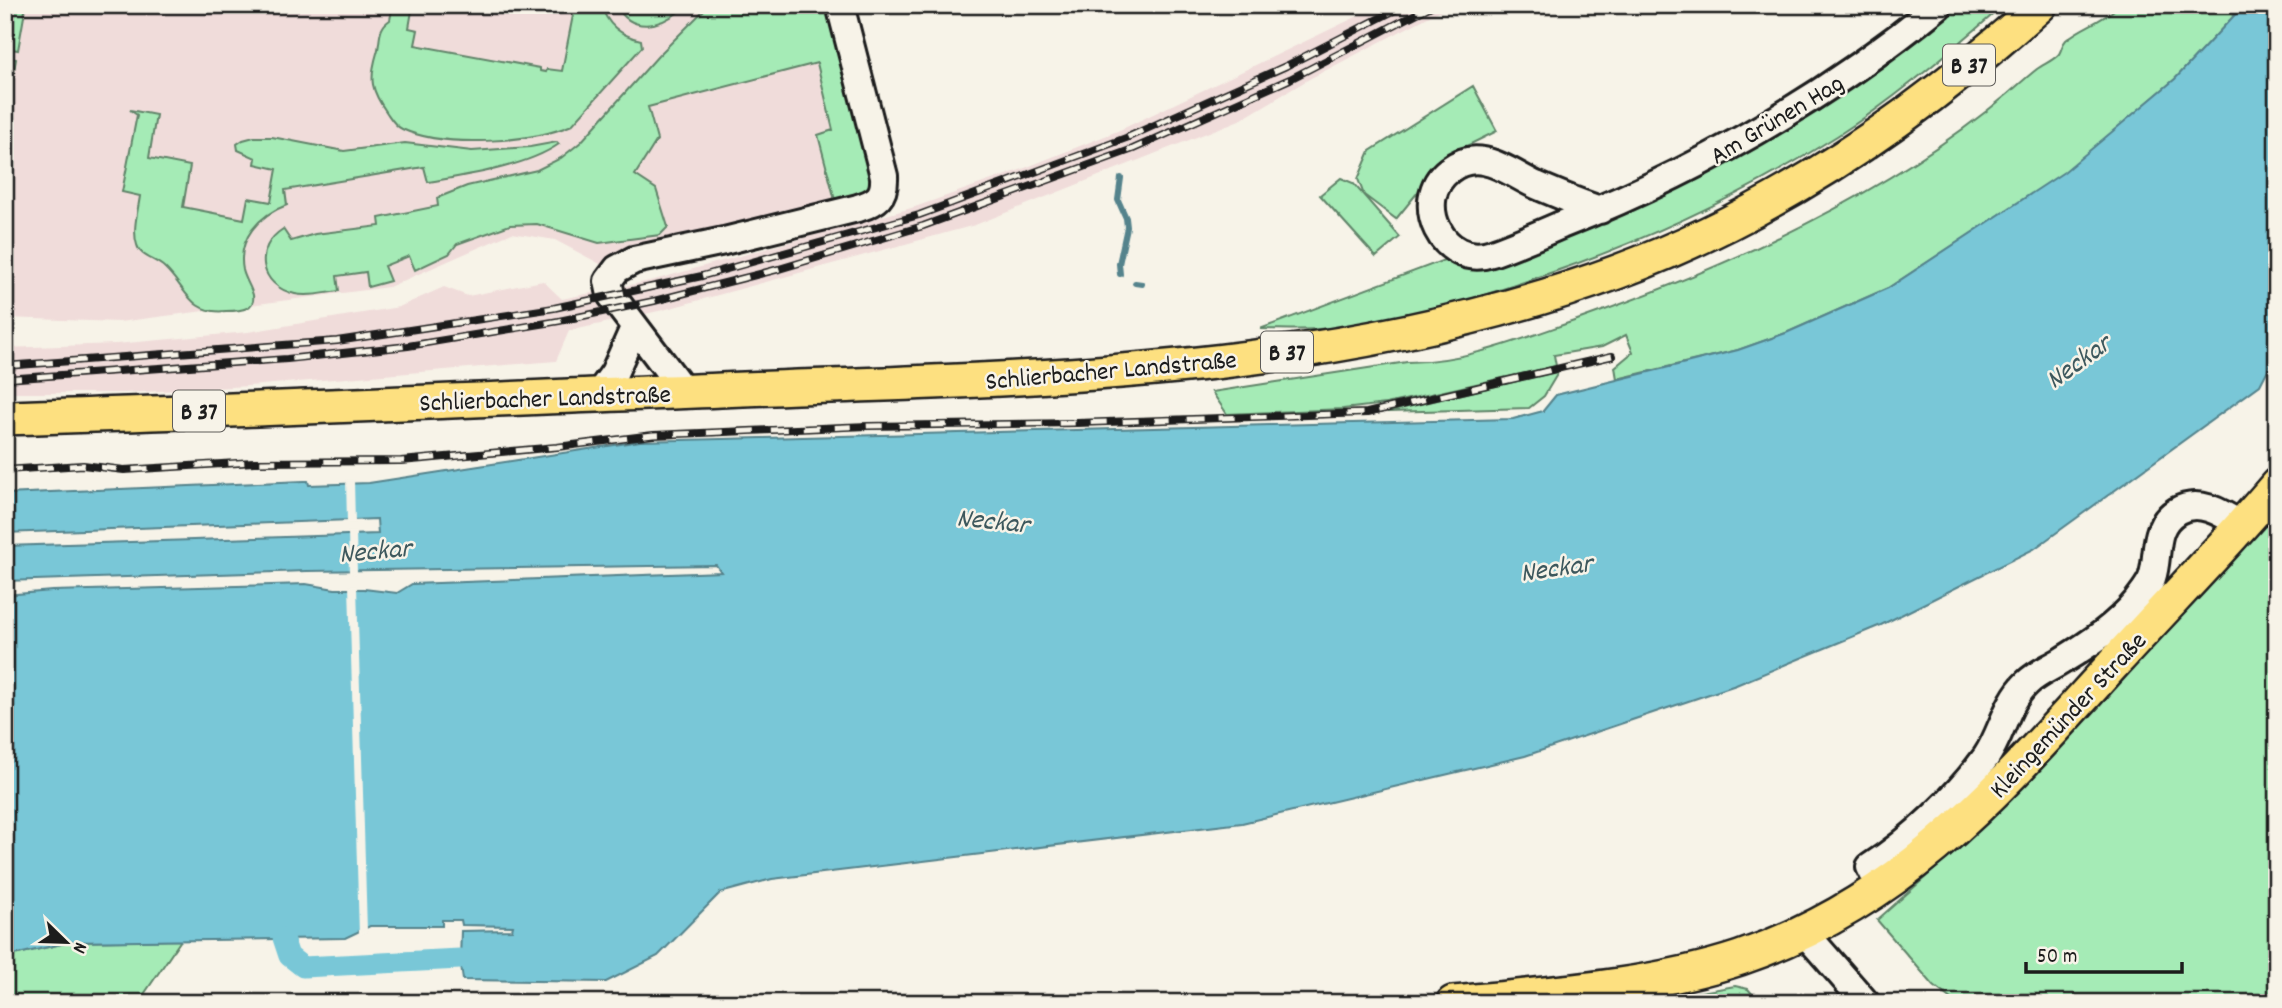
<svg xmlns="http://www.w3.org/2000/svg" width="2282" height="1008" font-family="Dekko,sans-serif">
	<rect width="100%" height="100%" fill="#f7f3e8"/>
	<filter id="ink" filterUnits="userSpaceOnUse"><feTurbulence type="fractalNoise" baseFrequency=".0143" numOctaves="2"/><feDisplacementMap in="SourceGraphic" scale="14" xChannelSelector="R" yChannelSelector="G"/><feConvolveMatrix kernelMatrix="1 2 1 2 8 2 1 2 1" color-interpolation-filters="sRGB"/></filter>
	<g filter="url(#ink)">
		<!-- built -->
		<path fill="#f0dcda" d="M5,5H830L876,191L604,266L555,240L512,233L389,287L119,322L5,318Z
			M1381,5H1451L1311,78L1242,119L975,225L663,310L569,331L556,361L249,386L124,393H5V348L116,344L248,332L399,307L444,287L468,296L543,281L562,299L654,280L915,207L1020,170L1120,130Z"/>
		<!-- green -->
		<path fill="#a5ebb6" stroke="#608469" stroke-width="2" d="M6,5H26L18,50L5,48Z
			M393,5H413L409,28L418,30L415,45L540,68V71L546,72L547,69L562,71L575,5H601C607,25 622,36 641,40L642,47L572,125C530,143 443,148 402,129C395,126 391,119 387,113C371,90 369,80 377,53C381,41 377,28 390,20Z
			M616,5H676L681,10C660,27 631,34 616,5Z
			M709,5H826L872,178C868,195 850,196 835,200L818,135L833,130L817,63L648,107L657,140L635,175L656,189L668,227L660,235L599,243L537,224L510,225L457,244L449,254L415,270L409,256L384,266L390,281L368,287L366,272L337,276L339,291C325,293 309,297 295,294C259,286 253,248 283,229L291,241L315,234L380,226L379,218L438,206L437,198L467,186L537,170L561,158L581,142L658,56Z
			M1916,5H2004C1950,51 1897,98 1837,136C1741,197 1638,244 1530,280C1462,303 1391,324 1319,329C1299,330 1280,329 1260,329L1615,196L1727,135L1870,45Z
			M2114,5H2244L2175,79L2064,173L1888,288L1786,333L1738,350L1617,379L1615,367L1633,352L1626,335L1602,347L1554,355L1556,366L1386,404L1343,409L1227,414L1212,392L1407,362C1467,362 1524,338 1580,319C1730,266 1887,195 2009,93C2018,85 2028,76 2037,69C2044,64 2054,60 2059,54C2062,49 2062,44 2066,40C2081,27 2101,22 2115,9Z
			M5,57L16,59L9,99L5,98Z
			M1473,86L1497,131L1448,155L1396,219L1364,195L1358,179L1370,151Z
			M130,110L156,115L149,158L190,166L183,207L244,219L248,198L271,202L277,169L255,164L256,158L238,150L237,144L243,140L254,137H272L344,151L405,143L472,151L530,147L557,142L559,144C526,167 468,175 428,182L424,167L285,190L287,205C259,215 237,239 243,270C245,279 251,287 253,295C254,301 253,305 247,308C241,311 233,311 226,311C190,315 187,289 165,268C156,259 140,257 137,245C132,230 138,211 140,196L122,192L137,115Z
			M1341,178L1353,183L1400,237L1376,257L1320,195Z
			M1559,371L1544,396L1529,408L1387,412Z
			M2277,506V1003H1956L1934,986L1877,920L1954,852L2216,537Z
			M181,940L138,1003H5V954L14,955L70,942Z
			M1735,986L1748,989L1760,1003H1639Z"/>
		<!-- water -->
		<path fill="#79c7d7" stroke="#54838c" stroke-width="2" d="M2244,5H2277V352L2260,385L2034,549L1881,625L1736,685L1525,756L1242,823L772,879L720,893L658,956L606,982L463,980L460,959L461,931L512,930L513,926L462,925L461,920H442V926H370L345,938L70,942L14,955L5,954V595L52,591L306,584L335,589H364L397,593L412,584L721,572L716,565L307,571L5,581V546L378,534L377,519L5,533V494L304,481H308L309,485L369,483L640,441L1513,419L1543,411L1556,395L1738,350L1786,333L1888,288L2064,172L2175,79Z"/>
		<!-- pier -->
		<path fill="#f7f3e8" d="M354,480L355,523H347L346,480Z
			M348,532H356L357,573L349,574Z
			M349,586H357L367,931L359,935Z"/>
		<g fill="none" stroke-linecap="round" stroke-linejoin="round">
			<!-- stream -->
			<path stroke="#54838c" stroke-width="6" d="M1120,274L1119,264L1127,227L1126,218L1118,200L1121,178
				M1135,283L1142,284"/>
			<!-- canal -->
			<path stroke="#79c7d7" stroke-width="21" d="M283,938L289,956L303,967L460,959"/>
			<defs>
				<path id="minor" d="M1600,210C1578,203 1557,194 1536,185C1508,172 1479,146 1449,170C1410,200 1443,270 1492,253C1515,245 1538,235 1561,225C1698,171 1824,99 1939,5
					M679,392L677,382L611,295L608,281L617,269L634,260L724,241L858,208C877,202 885,197 884,176L840,5
					M598,395L614,373L634,328
					M1881,889L1870,867C1911,841 1958,796 1986,757C2002,734 2006,703 2027,683C2037,673 2051,668 2063,660C2091,643 2116,626 2137,601C2142,594 2149,586 2152,578C2160,555 2151,527 2177,511C2199,498 2222,513 2241,525
					M1804,932L1866,1003"/>
				<path id="major" d="M5,418C244,411 482,399 721,390C1022,378 1330,378 1617,272C1774,214 1916,117 2040,5
					M1453,1003C1545,994 1653,987 1740,958C1906,902 2003,785 2117,660C2170,602 2226,545 2277,485"/>
			</defs>
			<!-- minor casing -->
			<use href="#minor" stroke="#1c1c1c" stroke-width="32"/>
			<!-- major casing -->
			<use href="#major" stroke="#1c1c1c" stroke-width="38"/>
			<!-- minor -->
			<use href="#minor" stroke="#f7f3e8" stroke-width="26"/>
			<!-- major -->
			<use href="#major" stroke="#fde080" stroke-width="33"/>
			<defs>
				<path id="rail" d="M5,366L337,341L554,308L702,276L919,215L1126,138L1286,66L1405,5
					M5,379L287,359L408,346L559,321L654,301L779,269L923,226L1133,149L1290,79L1433,5
					M5,470L83,465L124,470L254,462L401,461L557,447L653,435L868,426L1077,423L1367,413L1612,356"/>
			</defs>
			<!-- rail casing -->
			<use href="#rail" stroke="#1c1c1c" stroke-width="8"/>
			<!-- rail -->
			<use href="#rail" stroke="#f7f3e8" stroke-width="5" stroke-dasharray="16" stroke-linecap="butt"/>
		</g>
	</g>
	<g text-anchor="middle" stroke-width="5" stroke-linejoin="round" paint-order="stroke">
		<!-- shield labels -->
		<g fill="#f7f3e8" stroke="#5e5c59" stroke-width="2">
			<rect x="1943" y="44.5" width="52" height="41" rx="5"/>
			<rect x="1261" y="331.5" width="52" height="41" rx="5"/>
			<rect x="173" y="390.5" width="52" height="41" rx="5"/>
		</g>
		<g font-size="24" font-weight="bold" fill="#1c1c1c">
			<text x="1969" y="73">B 37</text>
			<text x="1287" y="360">B 37</text>
			<text x="199" y="419">B 37</text>
		</g>
		<!-- street labels -->
		<g font-size="26" fill="#1c1c1c" stroke="#f7f3e8">
			<text transform="translate(1776 118) rotate(-31)" y="9">Am Grünen Hag</text>
			<text transform="translate(1111 369) rotate(-5)" y="9">Schlierbacher Landstraße</text>
			<text transform="translate(545 397) rotate(-2)" y="9">Schlierbacher Landstraße</text>
			<text transform="translate(2067 714) rotate(-47)" y="9">Kleingemünder Straße</text>
		</g>
		<!-- water labels -->
		<g font-size="28" font-style="italic" fill="#3d585d" stroke="#f7f3e8">
			<text transform="translate(2077 360) rotate(-36)" y="10">Neckar</text>
			<text transform="translate(993 519) rotate(6)" y="10">Neckar</text>
			<text transform="translate(375 549) rotate(-5)" y="10">Neckar</text>
			<text transform="translate(1556 566) rotate(-8)" y="10">Neckar</text>
		</g>
	</g>
	<!-- margin -->
	<rect width="2282" height="1008" fill="none" stroke="#f7f3e8" stroke-width="28"/>
	<rect x="14" y="14" width="2254" height="980" fill="none" stroke="#1c1c1c" stroke-width="2.5" filter="url(#ink)"/>
	<!-- north arrow -->
	<g transform="translate(66 942) rotate(113)" stroke="#f7f3e8" stroke-width="5" paint-order="stroke">
	<path d="M0-5L12 26L0 18L-12 26Z" fill="#1c1c1c"/>
	<text y="-10" font-size="19" font-weight="bold" text-anchor="middle" fill="#1c1c1c">N</text>
	</g>
	<!-- scale -->
	<path d="M2026 962v10h156v-10" fill="none" stroke="#1c1c1c" stroke-width="3.5"/>
	<text x="2037" y="962" font-size="21" fill="#1c1c1c" stroke="#f7f3e8" stroke-width="5" paint-order="stroke">50 m</text>
</svg>
